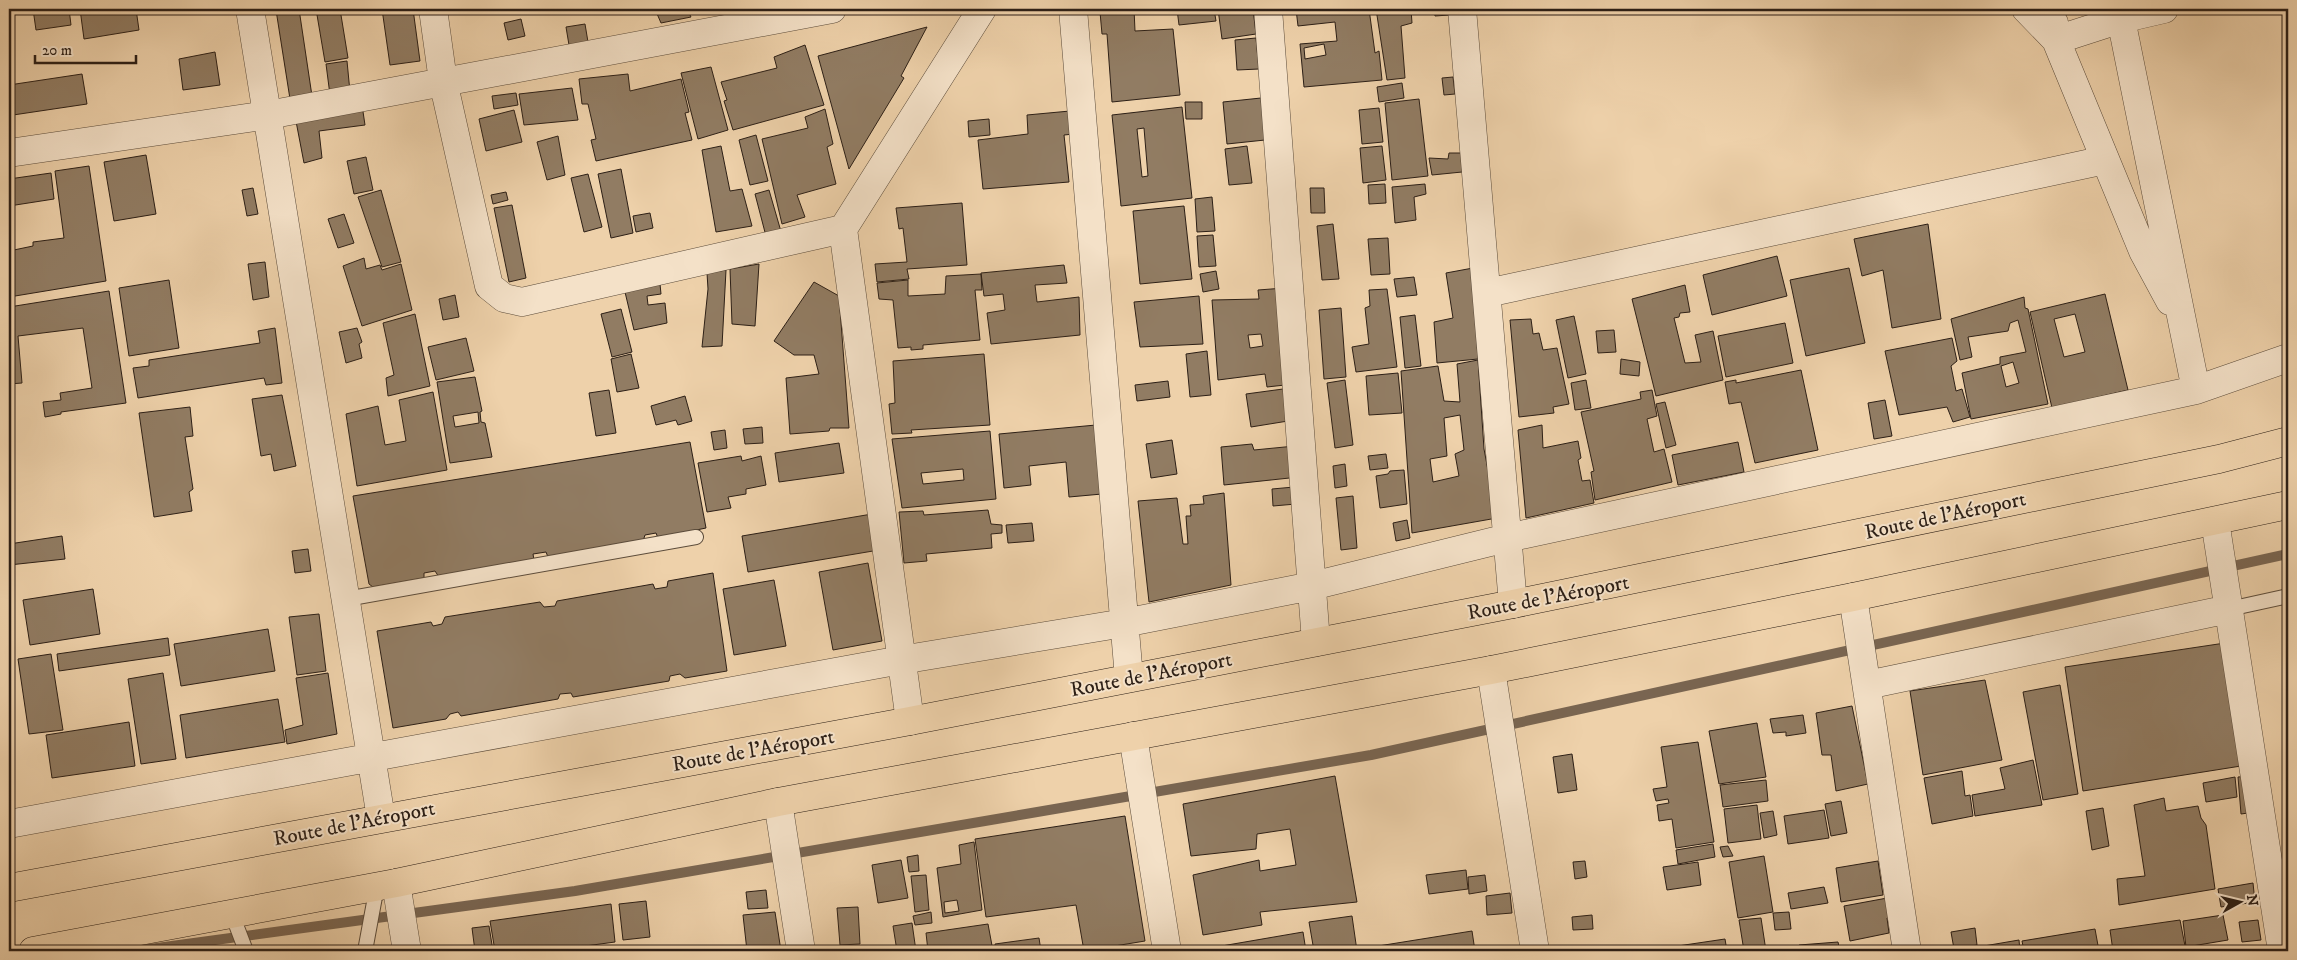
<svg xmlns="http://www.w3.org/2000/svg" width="2297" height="960" font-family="'IM FELL DW Pica',serif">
	<rect width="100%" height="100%" fill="#eed1aa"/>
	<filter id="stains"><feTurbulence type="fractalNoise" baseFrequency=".004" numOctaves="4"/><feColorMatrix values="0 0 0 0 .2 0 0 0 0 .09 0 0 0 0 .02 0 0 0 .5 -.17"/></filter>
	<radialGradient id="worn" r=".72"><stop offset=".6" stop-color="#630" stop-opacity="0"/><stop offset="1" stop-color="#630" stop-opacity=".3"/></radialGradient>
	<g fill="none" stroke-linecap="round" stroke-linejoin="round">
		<!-- stream -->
		<path stroke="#796551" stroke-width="10" d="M135,951L575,891L1371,755L2288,554"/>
	</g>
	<!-- building -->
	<path fill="#917c63" stroke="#2c1f16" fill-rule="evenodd" d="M33,9H69L71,25L36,30Z
		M80,9H136L139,30L84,39Z
		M158,9H184L158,13Z
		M286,9H299L312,96L290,99L276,10Z
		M316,9H340L348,58L325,62Z
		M382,9H413L420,61L390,65Z
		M655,9H687L691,17L661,23Z
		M1134,9L1135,31L1173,29L1180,95L1112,102L1107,34H1102L1100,12Z
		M1177,9H1214L1216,21L1179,25Z
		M1218,9H1253L1256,34L1222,39Z
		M1296,9H1369L1375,53L1379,51L1382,80L1304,87L1300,44L1337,41L1335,22L1298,26ZM1324,44L1326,55L1305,59L1304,48Z
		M1376,9H1411L1412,23L1401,26L1405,78L1387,80Z
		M1434,9H1448L1449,15L1435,16Z
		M521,19L525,36L508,40L504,23Z
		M585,24L588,42L569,45L566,27Z
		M927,27L901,76L904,78L849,169L818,56Z
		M1256,38L1259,69L1237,70L1235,40Z
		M805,45L824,105L733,130L724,101L727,100L721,82L777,68L774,57Z
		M215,52L220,85L183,90L179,59Z
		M347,61L350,92L330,95L326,64Z
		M711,67L728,130L698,139L681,73Z
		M82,74L87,104L13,115L9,85Z
		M628,74L630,91L681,79L689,112L685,113L692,140L596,161L591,140L596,139L588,104H582L579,79Z
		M1453,77L1455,94L1444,95L1442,78Z
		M1402,83L1404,98L1379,102L1377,87Z
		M572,88L578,120L524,125L519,94Z
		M516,93L518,105L494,109L492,96Z
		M1261,98L1265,140L1227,144L1223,102Z
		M1419,99L1428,176L1392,180L1385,103Z
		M1185,102H1202V119H1186Z
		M362,105L365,125L319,131L322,158L304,163L295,116Z
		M1182,107L1192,198L1121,206L1112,115ZM1144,128L1148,176L1142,177L1137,129Z
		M1379,108L1383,142L1362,144L1359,110Z
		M825,109L833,144L827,147L836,184L797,195L805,217L782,224L762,139L808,128L805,117Z
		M514,110L522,142L486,151L479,119Z
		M1070,111L1074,134L1064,135L1069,182L983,189L978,140L1028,134L1027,115Z
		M989,119L990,135L969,137L968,121Z
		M756,135L768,181L750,185L739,140Z
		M558,136L565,175L547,180L537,142Z
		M721,146L730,191L742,189L752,226L716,232L702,150Z
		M1247,146L1252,183L1229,185L1225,149Z
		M1382,146L1386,180L1363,183L1360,148Z
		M1449,153H1461L1462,172L1432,175L1429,158L1448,159Z
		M146,155L156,214L114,221L104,162Z
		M366,157L373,190L354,194L347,161Z
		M89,166L106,281L9,297V251L33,246V242L64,238L55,171Z
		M621,169L633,233L611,238L598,174Z
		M51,173L54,199L9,206V179Z
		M588,174L602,227L584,232L571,178Z
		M1385,184L1386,203L1369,204L1368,185Z
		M1425,184L1426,194L1414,197L1416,220L1395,223L1392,187Z
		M253,188L258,214L247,216L242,190Z
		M1310,188H1324L1325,213H1311Z
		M381,190L401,262L382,267L358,197Z
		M769,190L782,235L767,240L755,194Z
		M506,192L508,200L493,204L491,195Z
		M1212,197L1215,231L1197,232L1195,199Z
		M962,203L967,265L907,269L909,279L877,282L875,264L907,262L903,228L899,229L896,208Z
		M512,205L526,278L509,282L494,208Z
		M1184,206L1192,279L1140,284L1133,211Z
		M650,213L653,228L636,232L633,216Z
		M344,214L354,243L338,248L328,219Z
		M1333,224L1339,279L1322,280L1317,226Z
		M1928,224L1941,319L1892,328L1883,270L1862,276L1854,239Z
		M1213,235L1216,266L1199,267L1197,236Z
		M1388,238L1390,274L1371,275L1368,239Z
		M1777,256L1787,296L1712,315L1703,275Z
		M364,258L366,269L380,265L382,270L401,264L412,310L362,326L343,266Z
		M265,262L269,297L253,300L248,264Z
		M759,264L755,326L732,324L730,269Z
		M1064,265L1067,283L1035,285L1037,302L1079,297L1080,335L991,344L987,313L1005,310L1003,294L984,296L981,273Z
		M1473,268L1478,359L1437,363L1434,322L1453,318L1446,273Z
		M1849,268L1865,343L1806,356L1790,280Z
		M726,270L722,346L702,347L708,289L707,273Z
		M1216,271L1219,289L1203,292L1200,274Z
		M981,274L982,290H975L980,340L923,345V349L911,350V347L898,348L893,300L879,299L877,283L908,280V296L945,294L946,276Z
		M1414,277L1417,295L1397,297L1394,279Z
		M169,280L179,348L129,356L119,288Z
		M814,282L839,296L849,428H830L829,431L790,434L786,378L819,374L814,355H794L774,341Z
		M660,284L661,294L647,296L648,305L665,303L667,323L634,330L625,292Z
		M1685,285L1690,312L1680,313L1679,317L1674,318L1685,363L1701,362L1695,335L1713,331L1723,380L1656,396L1632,299Z
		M1285,288L1294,384L1267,387L1265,374L1218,380L1212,300L1259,299L1258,290ZM1261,334L1263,346L1250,348L1248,335Z
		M1387,289L1397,367L1356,372L1352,347L1369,344L1365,308L1370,306L1369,290Z
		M109,291L126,403L61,412V414L45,417L43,402L61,400L60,393L92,388L83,328L18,336L22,383L9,384V307Z
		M2105,294L2128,390L2052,408L2030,312ZM2075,314L2085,352L2064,357L2054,319Z
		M455,295L459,317L443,320L439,299Z
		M1199,296L1203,344L1140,347L1134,302Z
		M2024,297L2025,308L2028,309L2048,404L1971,419L1962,373L2000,364V357L2026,352L2018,320L2010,323L2008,331L1968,337L1972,357L1960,360L1951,319ZM2013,362L2019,383L2006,387L2001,366Z
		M1341,308L1346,377L1324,379L1319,310Z
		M621,309L632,352L612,357L601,314Z
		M415,314L430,386L388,396L386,378L394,375L383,323Z
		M1415,315L1421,366L1405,368L1400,317Z
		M1574,316L1586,374L1568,378L1556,320Z
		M1531,319L1533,334L1539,333L1543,350L1557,348L1569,404L1553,407L1554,413L1519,417L1510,320Z
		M1785,323L1793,363L1726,377L1718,336Z
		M275,328L282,383L266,385L264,378L138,398L133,368L149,366V360L260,343L258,331Z
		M357,328L362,342L359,344L362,358L346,363L339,332Z
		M1614,330L1616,352L1598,353L1596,331Z
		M466,338L474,371L436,380L428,347Z
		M1952,338L1957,361L1951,366L1956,391L1962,389L1970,417L1953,422L1947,407L1899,415L1885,351Z
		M1207,351L1211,395L1190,397L1186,354Z
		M631,354L639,388L617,392L611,359Z
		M984,354L990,425L911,430L912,433L892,434L889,404L895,403L893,361Z
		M1621,359L1640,362L1639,376L1620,374Z
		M1478,360L1484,449L1497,518L1412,533L1401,371L1438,366L1444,401L1460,402L1457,364ZM1460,415L1464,450L1455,454L1459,476L1433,482L1430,459L1447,456L1444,418Z
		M1801,370L1818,450L1755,463L1741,402L1729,404L1725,382L1736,380V383Z
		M1398,373L1402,413L1369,415L1366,376Z
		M475,377L482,411L480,412L481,422L485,423L492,457L450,463L437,382ZM478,412L479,423L455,427L453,416Z
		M1345,380L1353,445L1335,448L1327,383Z
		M1586,380L1591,408L1575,410L1571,383Z
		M1168,381L1170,397L1137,401L1135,385Z
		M1283,389L1288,421L1251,427L1246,394Z
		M609,390L616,433L596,436L589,393Z
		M1652,390L1657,416L1647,419L1654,452L1664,449L1672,482L1595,500L1591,472L1594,471L1581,412L1641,399L1640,392Z
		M433,392L447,470L357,486L346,414L378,406L385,445L406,441L399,400Z
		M282,395L296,466L274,471L271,454L261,456L252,399Z
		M685,396L692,421L678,425L676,420L656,425L651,406Z
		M1885,400L1892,436L1874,439L1868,403Z
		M1665,402L1676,445L1666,448L1656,404Z
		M190,407L193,436L185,437L193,489L189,492L192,511L154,517L139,413Z
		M1096,425L1102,494L1069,497L1066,462L1029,466L1031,485L1004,488L999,434Z
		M1542,425L1543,448L1578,441L1581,458L1578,460L1582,481L1590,480L1594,503L1526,518L1518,430Z
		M762,427L763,443L745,444L743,429Z
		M725,430L727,448L714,450L711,432Z
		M990,431L996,499L902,508L892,439ZM963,469L964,480L923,484L921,473Z
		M1172,440L1177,474L1151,478L1146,444Z
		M690,442L706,528L658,538L656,533L645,535L643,541L548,557L546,552L533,554L534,560L439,577L435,571L424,573V578L373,587L369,584L353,496Z
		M1738,442L1744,472L1678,485L1672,455Z
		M839,443L844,473L779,482L775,453Z
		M1252,444L1254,450L1295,446L1299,477L1224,485L1221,447Z
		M1386,454L1388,468L1370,470L1368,456Z
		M741,456L742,461L761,456L766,485L746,489V494L728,497L731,508L707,512L698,463Z
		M1345,464L1347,486L1335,488L1333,466Z
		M1404,470L1407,504L1380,508L1376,476L1388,474L1390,471Z
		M1294,487L1296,504L1273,506L1272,489Z
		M1224,493L1231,585L1149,602L1138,501L1177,498L1183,544H1188L1186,516H1191L1190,505L1204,504L1203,496Z
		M1353,496L1357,548L1341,550L1336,498Z
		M988,510L991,524L1002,525V533L991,534L992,548L926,554L927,561L904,563L899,512L923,511L924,515Z
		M872,514L879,550L748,572L742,536Z
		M1407,520L1410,538L1396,541L1393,523Z
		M1032,523L1034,541L1008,543L1006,525Z
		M62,536L65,559L9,565V544Z
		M308,549L311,571L295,573L292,551Z
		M868,563L882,641L833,650L819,572Z
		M713,573L727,671L685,678L680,674L670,676L669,681L573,697L571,693L560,694L558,699L461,716L458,712L450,714L446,719L393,728L377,631L431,622L433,626L442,624L445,617L540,602L544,607L555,606L557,601L653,584L655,589L667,587L668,581Z
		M774,580L786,646L734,655L723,589Z
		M93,589L100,634L30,645L23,600Z
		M319,614L326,671L297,675L289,617Z
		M268,629L275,671L181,686L174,644Z
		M168,638L170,655L59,671L57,654Z
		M2225,643L2241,766L2083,791L2065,667Z
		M51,654L63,730L29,734L18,659Z
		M163,673L176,759L141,764L128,679Z
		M328,673L337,734L287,744L285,730L303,725L296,678Z
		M1985,680L2002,760L1923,775L1910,691Z
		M2060,685L2078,794L2043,800L2023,692Z
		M278,699L285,742L186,758L180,715Z
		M1852,706L1868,784L1836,791L1831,755H1822L1816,713Z
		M1803,715L1806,733L1786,736V732L1773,733L1770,719Z
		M129,722L135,766L52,778L46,735Z
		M1757,723L1766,777L1719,784L1709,731Z
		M1698,742L1714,842L1676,848L1672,819L1659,821L1657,805L1669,803L1668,799L1656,801L1653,789L1667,787L1661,747Z
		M1572,754L1577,790L1558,793L1553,757Z
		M2033,760L2042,805L1975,816L1972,795L2005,789L2000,768Z
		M1962,771L1965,796L1970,795L1973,816L1932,824L1924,778Z
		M1335,776L1357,902L1260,912L1262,925L1203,935L1193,875L1259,860L1260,871L1296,865L1290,829L1257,834L1256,849L1191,856L1183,804Z
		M2252,776L2255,812L2241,814L2238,777Z
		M2235,777L2237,797L2206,802L2203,783Z
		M1766,780L1768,801L1723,807L1720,785Z
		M2164,798L2166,811L2198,806L2201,818L2206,825L2215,889L2119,905L2117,879L2145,876L2134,805Z
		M1841,801L1847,833L1831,836L1825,804Z
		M1757,805L1761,839L1728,843L1724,809Z
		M2103,808L2109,846L2092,850L2086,811Z
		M1824,810L1829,838L1788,844L1784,816Z
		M1773,811L1777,835L1764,838L1760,813Z
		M1125,816L1145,941L1084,951L1076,905L986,917L975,839Z
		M974,842L982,910L943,917L937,868L961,864L959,845ZM957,900L959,911L945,913L944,902Z
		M1713,844L1715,857L1678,864L1676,850Z
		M1728,846L1733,856L1723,857L1720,847Z
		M918,855L919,871L909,872L907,857Z
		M1764,856L1773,912L1738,918L1729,862Z
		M901,860L908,898L878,903L872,865Z
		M1585,861L1587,877L1575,879L1573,862Z
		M1878,861L1883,895L1841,902L1836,868Z
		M1698,862L1701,885L1667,890L1663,867Z
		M1466,870L1468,889L1429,894L1426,875Z
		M926,875L929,910L915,912L911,876Z
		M1485,875L1487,891L1469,894L1468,877Z
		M2253,883L2255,902L2221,907L2218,889Z
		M1824,887L1828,903L1791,909L1788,893Z
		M766,890L768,908L748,909L746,892Z
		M1510,893L1512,913L1487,915L1486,896Z
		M1898,896L1900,915L1887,918L1889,933L1850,941L1844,906Z
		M646,901L650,937L623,940L619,904Z
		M611,904L615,942L548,951H495L490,921Z
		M858,907L860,944L840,945L837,908Z
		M775,912L781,951H747L743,915Z
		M931,912L932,923L915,925L913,916Z
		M1789,912L1791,929L1775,930L1773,913Z
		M1592,915L1593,929L1573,930L1572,917Z
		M2223,915L2228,940L2186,947L2183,921Z
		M1352,916L1357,951H1314L1309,922Z
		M1761,918L1766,951H1744L1739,920Z
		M2180,920L2186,951H2113L2110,930Z
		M2258,920L2261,940L2242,942L2239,922Z
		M912,923L916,951H897L893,926Z
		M988,924L993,951H928L926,933Z
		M489,926L493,951H475L472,928Z
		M1975,928L1977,945L1954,949L1951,932Z
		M2095,929L2099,951H2024L2022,941Z
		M1472,931L1475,951H1373L1372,947Z
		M1303,932L1306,951H1211L1210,948Z
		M1039,938L1041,951H996L995,944Z
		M1725,939L1727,951H1644Z
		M2019,940L2020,951H1978V947Z
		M1838,942L1840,951H1800L1799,945Z
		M1891,946V951H1871V948Z
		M858,948L859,951H843V949Z"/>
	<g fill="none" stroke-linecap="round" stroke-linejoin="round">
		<defs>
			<path id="service" d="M346,599L696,537
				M2229,609L2288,596
				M232,914L246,951
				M365,951L377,886"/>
			<path id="minor" d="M250,9L381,818
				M433,9L443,81L489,286L504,298L522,302L843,229
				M1073,9L1129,678
				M1268,9L1316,642
				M1462,9L1513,604
				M2026,9L2056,40L2143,251L2170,301
				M2119,9L2196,390
				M2054,23L2056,40L2121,19L2164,9
				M9,153L268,115L832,9
				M1487,293L2105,160
				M2215,521L2282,951
				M1853,597L1907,951
				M1491,670L1535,951
				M1867,685L2229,609
				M910,721L843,229L982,9
				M1133,736L1167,951
				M778,802L801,951
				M9,824L901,660L1124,623L1312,586L1507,538L2196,390L2288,358
				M396,883L407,951"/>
			<path id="trunk" d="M9,888L910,721L1513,604L2219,459L2288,441
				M33,951L396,883L778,802L1491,670L1853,597L2288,505"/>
		</defs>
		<!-- service casing -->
		<use href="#service" stroke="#5c4c3b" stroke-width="16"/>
		<!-- minor casing -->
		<use href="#minor" stroke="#5c4c3b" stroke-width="29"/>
		<!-- trunk casing -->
		<use href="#trunk" stroke="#2c1f16" stroke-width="29"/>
		<!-- service -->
		<use href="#service" stroke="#f4e1c8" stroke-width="14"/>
		<!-- minor -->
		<use href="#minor" stroke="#f4e1c8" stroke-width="28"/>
		<!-- trunk -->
		<use href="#trunk" stroke="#eed1aa" stroke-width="28"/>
	</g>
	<g text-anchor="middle" stroke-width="4" stroke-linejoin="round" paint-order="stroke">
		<!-- street labels -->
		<g font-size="21" fill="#2c1f16" stroke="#f4e1c8">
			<text transform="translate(1945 515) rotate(-12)" y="7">Route de l'Aéroport</text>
			<text transform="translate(1548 597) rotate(-11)" y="7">Route de l'Aéroport</text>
			<text transform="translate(1151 674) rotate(-11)" y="7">Route de l'Aéroport</text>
			<text transform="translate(753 750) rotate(-10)" y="7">Route de l'Aéroport</text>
			<text transform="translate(354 823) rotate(-11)" y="7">Route de l'Aéroport</text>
		</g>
	</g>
	<!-- margin -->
	<rect width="2297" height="960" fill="none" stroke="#eed1aa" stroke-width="30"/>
	<rect x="10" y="10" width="2277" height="940" fill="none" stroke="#2c1f16" stroke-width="2.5"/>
	<rect x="15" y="15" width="2267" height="930" fill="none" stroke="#2c1f16"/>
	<!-- north arrow -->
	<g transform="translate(2240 902) rotate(82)" stroke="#f4e1c8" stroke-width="4" paint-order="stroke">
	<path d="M0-4L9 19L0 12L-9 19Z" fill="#2c1f16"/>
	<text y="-8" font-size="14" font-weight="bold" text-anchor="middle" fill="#2c1f16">N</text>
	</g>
	<!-- scale -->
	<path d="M35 55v8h101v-8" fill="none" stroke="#2c1f16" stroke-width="2.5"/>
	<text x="42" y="55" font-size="15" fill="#2c1f16" stroke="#f4e1c8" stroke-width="4" paint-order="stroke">20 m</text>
	<rect width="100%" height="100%" filter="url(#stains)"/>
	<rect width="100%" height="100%" fill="url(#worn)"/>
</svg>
